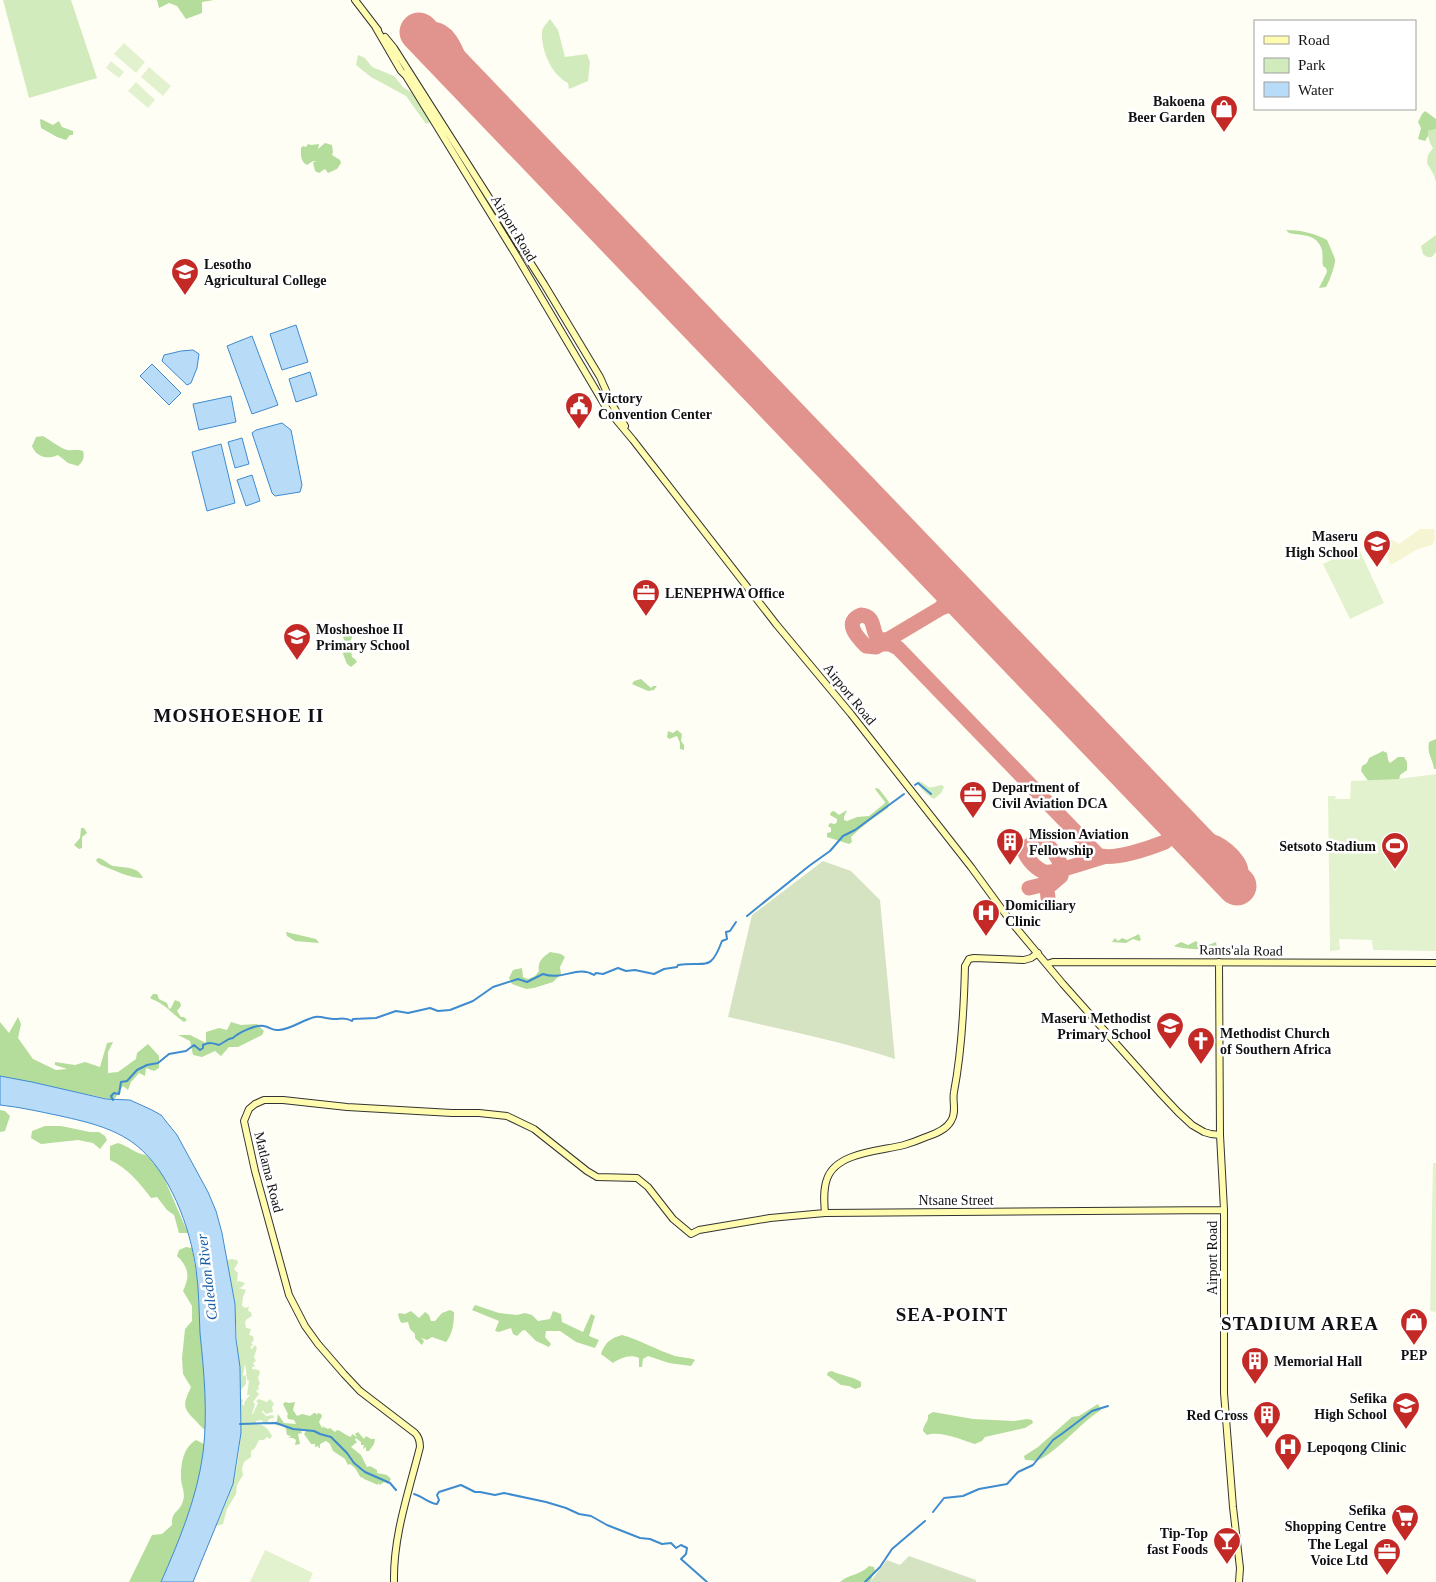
<svg xmlns="http://www.w3.org/2000/svg" width="1436" height="1582" font-family="Georgia,serif">
	<rect width="100%" height="100%" fill="#fffef4"/>
	<!-- farmland -->
	<path fill="#f6f5d3" d="M1420,529H1434L1435,539L1432,545L1418,549L1391,565L1383,548L1385,541L1393,540L1399,544Z"/>
	<!-- green -->
	<path fill="#d1ebbc" d="M3,0H71L97,78L29,98Z
		M550,19L558,30L565,57L587,54L590,62L588,81L569,89L568,83C552,75 541,51 542,32C542,28 547,23 550,19Z
		M358,55L365,58L372,67L394,76L403,87L412,93L431,122L426,124L406,96L371,77L356,65Z
		M1436,129V183L1434,175L1427,163L1428,155L1433,148L1430,143L1427,131Z
		M1436,235V252L1432,257H1427L1423,254L1421,246Z
		M919,781C933,788 924,789 942,785L944,787L941,793L934,799C928,796 921,789 917,783Z
		M231,1259L237,1260L238,1263L234,1269L238,1273L237,1282L239,1281L245,1283L242,1287L239,1288L246,1290L243,1297L242,1306L246,1308L249,1306L248,1311L251,1312L252,1316L247,1319L245,1322L246,1328L251,1329L249,1335L253,1336L254,1340L251,1343L253,1345L250,1347L252,1349L255,1345L257,1348L254,1357L256,1361L253,1363L255,1367H252V1369L259,1370L260,1373L258,1378L260,1384L258,1386L259,1389L256,1391L259,1394L253,1402L255,1404L252,1414H253L258,1403L256,1401L259,1399L267,1402L270,1399L274,1404L272,1407L273,1412L266,1414L262,1410V1412L266,1416L273,1415L274,1418L269,1419L267,1424H263L262,1420L256,1421V1424C266,1425 268,1429 272,1436L270,1439L267,1437L264,1440H259L255,1448L251,1451V1457L244,1462L242,1469L243,1475L237,1485L236,1494L227,1509L223,1524L216,1526C222,1512 229,1497 233,1483C240,1455 243,1426 240,1398L243,1400L242,1404L244,1406L245,1401L250,1395H247L249,1381L247,1380L245,1363L243,1376L246,1375V1384L240,1391L235,1304L227,1260Z"/>
	<!-- forest -->
	<path fill="#b4dc9b" d="M157,0H214L202,2V13L186,19L177,6L169,3L159,8Z
		M1425,111L1436,119V129L1428,131V136L1425,141L1418,139L1421,128L1418,122L1422,114Z
		M41,119L53,125L59,121L62,127L73,131V135H70L66,140L57,137L41,128L40,120Z
		M325,143L332,145L333,152L332,155L340,160L341,163L337,169L328,173L325,169L319,173L315,171L313,162L317,161H313L307,165C300,161 301,155 301,148L303,146L306,147L308,144L311,145L319,144L318,149Z
		M1286,230C1300,230 1314,233 1327,240C1329,244 1334,256 1335,259C1336,264 1329,282 1326,287L1319,288L1327,272L1326,268L1323,266C1322,260 1323,255 1322,250C1317,233 1302,236 1289,233Z
		M43,436C50,440 60,448 67,450C73,451 77,449 83,451C85,458 83,461 78,466L68,463L58,455C48,460 36,457 32,446L36,437Z
		M347,629L353,633L349,648L351,650L352,657L355,659L357,662L351,667L347,664L343,654L346,645L342,634L343,630Z
		M641,679L651,688L653,686H657L654,690L648,691L632,684L634,681Z
		M677,730L682,734L681,741L684,745V750L680,749V743L677,736L669,739L667,737L668,731L673,733Z
		M1436,739V769H1434C1432,756 1427,755 1429,742Z
		M1383,751L1387,753L1388,760L1390,763L1398,757H1404L1407,762V770L1400,775L1399,781L1369,782L1361,771L1362,766L1367,763L1369,758Z
		M876,788L879,789L889,802L888,808C875,817 862,826 851,837L852,842L849,844L827,837V833L831,832V828L828,826L830,823L835,824L837,822V819L830,815L831,812L834,811L839,815L847,810L844,817V820L847,821L857,817L869,816L884,804L885,802L875,789Z
		M81,828H84L87,833L82,837V848L79,849L74,845L80,838Z
		M98,858C105,859 107,864 113,866C124,868 138,866 143,878C129,878 114,870 101,865L97,862L96,860Z
		M286,932L316,939L319,943L295,941L287,936Z
		M1139,934L1141,940L1139,941L1133,939L1126,943L1112,942L1115,938L1118,941L1122,938L1127,940Z
		M1196,941L1200,946H1206L1216,942L1217,947C1212,951 1181,949 1174,946L1181,942L1188,945Z
		M550,952L561,954L565,957L560,967L561,974L553,982L534,988L526,989L512,984L509,978L513,970L522,968L523,977L528,979L535,976L539,971C537,962 543,957 550,952Z
		M153,994H157L159,999L167,1003L169,1009L171,1008L175,1000L180,1002L181,1006L177,1011L181,1017H184L187,1020L184,1022C176,1017 165,1005 158,1002C155,1000 153,1000 150,998Z
		M18,1017L21,1024L18,1038L33,1059L56,1070L67,1069L55,1065V1062L75,1065L85,1062L100,1067L107,1043L113,1042L108,1052V1073L118,1072L136,1059L137,1053L148,1044L159,1056V1068L154,1071L146,1068L145,1076L139,1073L131,1082L128,1090L123,1086L114,1100L0,1076V1022L9,1033Z
		M231,1022L241,1025L257,1024L264,1031L262,1035L238,1047H229L221,1056L215,1051L202,1057L193,1055L190,1041L178,1035H190L206,1043V1032L219,1028L227,1030Z
		M0,1110L5,1111L10,1116L5,1131L0,1132Z
		M45,1126H61L90,1132H99L105,1136L107,1140L100,1149L93,1143L78,1140L41,1144L31,1138L32,1131Z
		M118,1143C128,1146 136,1154 146,1155L161,1171L188,1233H179L174,1215L167,1210L157,1197L151,1198C139,1182 127,1168 110,1160V1146Z
		M186,1247L192,1248L198,1284L205,1383V1430C200,1426 197,1422 193,1418C181,1406 185,1401 191,1387L183,1374L182,1358L185,1329L192,1321V1306L183,1291C190,1277 189,1267 177,1256L179,1250Z
		M475,1305L499,1313L517,1315L525,1313L532,1315L538,1321L550,1319L553,1311L561,1314L562,1322L583,1332L591,1314L595,1316L589,1336L599,1340L595,1348L576,1342L560,1331H546L545,1337L551,1344L549,1347L536,1341L525,1330L522,1331L517,1336L513,1334L511,1328L499,1332L495,1331L499,1321L472,1310Z
		M450,1310L454,1312C454,1323 453,1332 447,1341L446,1342L432,1337L427,1340L421,1338L424,1341L422,1345L415,1338V1334L410,1329L408,1322L402,1323L400,1321L398,1315L399,1313L405,1314L411,1311L419,1318L425,1312L429,1315L431,1321H435L442,1313Z
		M622,1335C640,1340 657,1350 675,1356C682,1358 689,1357 695,1360L691,1366L669,1363L648,1356L643,1359L642,1367H639V1358C630,1354 621,1358 613,1363L601,1354C605,1342 611,1338 622,1335Z
		M832,1371C842,1376 852,1376 861,1382V1387L855,1389L849,1386L841,1385L827,1375L828,1372Z
		M285,1402L289,1403L295,1402L293,1410L297,1416L302,1414L310,1416L314,1413H316V1415L318,1413L321,1414L322,1416L319,1422L322,1428H323L322,1426L328,1429L330,1428L335,1432L337,1430C342,1431 345,1435 351,1437L352,1434L357,1437L355,1434L358,1432L364,1439L366,1436L371,1439H375L374,1444L369,1451H366V1447L363,1449L364,1445H361V1442L356,1438L355,1440L357,1442L351,1447L361,1455L367,1467L370,1466L377,1470V1473L387,1475L391,1479L388,1484L384,1482L380,1485L378,1483V1485L364,1479L362,1477L361,1478L355,1468L350,1464L348,1465L345,1459L333,1451L330,1444L326,1441L320,1444V1448H319L318,1446L315,1447V1444H311L304,1434L306,1431H301L302,1433L298,1434L300,1444L295,1445L296,1440L293,1438H289L291,1436L287,1435L286,1429L284,1426L276,1425L278,1414L284,1423L296,1424L294,1420L288,1419L287,1416L288,1414L283,1404Z
		M1098,1404L1101,1410C1079,1424 1063,1446 1041,1459C1036,1462 1030,1460 1025,1460L1024,1456L1038,1447L1072,1417L1079,1416Z
		M933,1412L973,1419L1014,1421L1027,1419L1032,1420L1033,1423L1025,1428L985,1437L982,1441L975,1444C963,1440 940,1430 927,1435L923,1431C923,1425 929,1422 928,1415Z
		M196,1440L204,1444C200,1491 180,1539 161,1582H129L152,1535L162,1534L172,1525C171,1511 180,1512 183,1501C186,1493 181,1486 181,1478C181,1463 183,1448 196,1440Z
		M869,1566L874,1567L875,1571L870,1582H840C849,1574 859,1576 869,1566Z"/>
	<!-- cemetery -->
	<path fill="#d6e3c3" d="M823,861L851,871L880,900L895,1059C840,1041 784,1030 728,1017L752,915Z
		M909,1556L976,1580V1582H870L887,1560L900,1565Z"/>
	<!-- pitch -->
	<path fill="#e3f2ce" d="M124,43L145,62L136,73L114,54Z
		M111,61L124,72L119,78L106,68Z
		M149,67L171,86L163,96L141,77Z
		M136,82L155,100L148,108L128,91Z
		M1358,547L1384,603L1350,619L1323,564Z
		M1436,774V951L1373,950L1372,940L1339,939L1340,950L1330,951L1328,796H1336L1335,799H1350L1351,781L1398,779Z
		M1433,1163H1436V1312L1430,1311Z
		M265,1550L313,1573L309,1582H250Z"/>
	<!-- water -->
	<path fill="#b8dbf7" stroke="#3e8bcf" d="M296,325L308,362L282,370L270,334Z
		M252,336L278,405L252,414L227,346Z
		M193,350L199,354L197,368L191,383L187,385L162,361L164,355L181,351Z
		M152,364L181,393L169,405L140,376Z
		M310,372L317,395L296,402L289,379Z
		M231,396L236,422L199,430L193,404Z
		M282,423L291,430L302,485L300,492L275,496L272,493L252,433L256,430Z
		M242,438L249,464L235,468L228,442Z
		M221,444L235,503L207,511L192,452Z
		M252,475L260,501L246,506L237,480Z
		M0,1076L32,1082L106,1099L130,1100L152,1110L161,1115L177,1135L208,1192L216,1211L222,1233L235,1304L236,1339L240,1367L241,1433L233,1484L193,1582H161C179,1541 197,1498 203,1453C208,1413 204,1372 200,1333C199,1311 199,1290 196,1269C190,1227 170,1172 136,1145C113,1127 83,1121 56,1115C37,1111 19,1107 0,1105Z"/>
	<g fill="none" stroke-linecap="round" stroke-linejoin="round">
		<!-- stream -->
		<path stroke="#3e8bcf" stroke-width="2" d="M915,785L918,783L931,794
			M747,916L809,866L830,851L843,836L855,830L904,794
			M113,1100L111,1096L114,1093L119,1094L121,1082L127,1081L137,1070L147,1065L158,1063L169,1054L186,1051L194,1045L200,1050L203,1048V1045C209,1042 213,1043 219,1045L229,1039L233,1038C238,1033 256,1024 264,1026C270,1027 272,1031 279,1030C292,1029 302,1020 315,1017C321,1016 328,1019 334,1019C342,1019 345,1017 352,1021L353,1019L376,1018L396,1011L408,1013L430,1008L438,1011L450,1010L473,1001L493,987L518,979L527,982L543,974C563,981 577,965 594,975L596,973L603,974L618,968L626,971L635,970L654,974L664,969L677,967L678,965C706,961 710,973 722,941L727,939L726,932L730,931L736,922
			M240,1424L276,1423L293,1429L314,1431L320,1434L331,1437L347,1453L354,1463L365,1472L390,1483L396,1490
			M414,1494C422,1496 430,1504 437,1504L439,1500L437,1495L439,1492L461,1485L475,1492H480L495,1495L504,1493L546,1502L566,1508L579,1514L591,1516L607,1525L640,1538L650,1539L662,1544L671,1543L676,1548L681,1545L687,1548L686,1554L681,1559L707,1582
			M933,1512L944,1498L963,1496L979,1489L1007,1484L1018,1472L1033,1465L1053,1440L1063,1433L1092,1411L1108,1406
			M865,1582L880,1567L892,1549L925,1521"/>
		<!-- taxiway -->
		<path stroke="#e1948d" stroke-width="15" d="M450,64L422,50L419,41C421,36 424,31 429,30C451,25 459,60 465,73C468,80 471,85 475,91
			M941,608L947,599L945,581
			M888,640L876,647L866,646C857,637 843,622 861,615C881,616 866,644 889,639L941,608C954,603 961,603 973,610
			M881,644H890L898,648L1098,855C1113,861 1150,848 1165,842C1174,834 1172,825 1169,815
			M1183,829C1194,836 1205,838 1216,843C1230,850 1254,873 1232,883L1221,880L1212,860
			M1054,882L1061,876L1063,868C1057,858 1047,834 1032,843C1028,846 1027,848 1025,853C1028,860 1037,870 1045,872C1052,874 1093,860 1103,857
			M1029,888L1054,882L1047,888L1048,898"/>
		<!-- runway -->
		<path stroke="#e1948d" stroke-width="39" d="M419,32L1237,886"/>
		<defs>
			<path id="secondary" d="M355,0L378,30
				M376,28L401,71L406,76L516,255L607,409L633,440L776,624L851,714L971,867L1012,923L1063,984L1161,1094L1178,1112L1192,1125L1204,1132L1211,1134L1220,1135
				M385,37L394,48L544,284L600,377L612,404L625,426
				M1219,962L1220,1135L1224,1210V1393L1233,1507L1240,1568L1239,1582
				M1047,964L1053,962L1436,963
				M825,1213C824,1202 823,1190 827,1179C836,1152 881,1151 904,1145C911,1143 919,1140 926,1137C935,1134 946,1130 951,1121C957,1112 952,1101 954,1092C962,1050 964,1008 965,966L969,959L974,958L1024,960L1031,958L1038,953
				M394,1582C393,1536 409,1491 420,1447C420,1441 419,1437 415,1433L360,1391L344,1374L318,1344L305,1326L289,1295L255,1171L244,1121L249,1109L255,1104L264,1100H283L347,1107L452,1113H479L507,1116L534,1129L587,1171L597,1177L637,1178L648,1187L673,1219L691,1234L699,1230L770,1218L825,1213L1224,1210"/>
		</defs>
		<!-- secondary casing -->
		<use href="#secondary" stroke="#333" stroke-width="8"/>
		<!-- secondary -->
		<use href="#secondary" stroke="#fffcaf" stroke-width="6"/>
	</g>
	<!-- icons -->
	<defs>
		<symbol id="shop-pin" viewBox="-11 -11 22 30"><path d="M0 17L-7.5 6A9.5 9.5 0 1 1 7.5 6Z" fill="#c32a26" stroke="#fff"/><path d="M-5-2.5h2.3a2.7 3.5 0 0 1 5.4 0H5L5.5 6h-11ZM-1.5-2.5h3a1.5 2.3 0 0 0-3 0Z" fill="#fff"/></symbol>
		<symbol id="university-pin" viewBox="-11 -11 22 30"><path d="M0 17L-7.5 6A9.5 9.5 0 1 1 7.5 6Z" fill="#c32a26" stroke="#fff"/><path d="M0-5L7-2L0 1L-7-2ZM-4 1L0 2.5L4 1V4Q0 6-4 4Z" fill="#fff"/></symbol>
		<symbol id="civic-pin" viewBox="-11 -11 22 30"><path d="M0 17L-7.5 6A9.5 9.5 0 1 1 7.5 6Z" fill="#c32a26" stroke="#fff"/><path d="M-.6-6.5H3V-4.5H.6V-3L4-1V1h2V6H-6V1h2V-1L-.6-3ZM-1.2 2.5V6h2.4V2.5Z" fill="#fff"/></symbol>
		<symbol id="school-pin" viewBox="-11 -11 22 30"><path d="M0 17L-7.5 6A9.5 9.5 0 1 1 7.5 6Z" fill="#c32a26" stroke="#fff"/><path d="M0-5L7-2L0 1L-7-2ZM-4 1L0 2.5L4 1V4Q0 6-4 4Z" fill="#fff"/></symbol>
		<symbol id="office-pin" viewBox="-11 -11 22 30"><path d="M0 17L-7.5 6A9.5 9.5 0 1 1 7.5 6Z" fill="#c32a26" stroke="#fff"/><path d="M-6-3h4V-5.5h4V-3h4V5H-6ZM-1-4.5V-3h2v-1.5ZM-6 0V1H6V0Z" fill="#fff"/></symbol>
		<symbol id="building-pin" viewBox="-11 -11 22 30"><path d="M0 17L-7.5 6A9.5 9.5 0 1 1 7.5 6Z" fill="#c32a26" stroke="#fff"/><path d="M-4-6H4V6H1V3H-1V6H-4ZM-2.5-4.3h1.7v1.8h-1.7ZM.8-4.3h1.7v1.8H.8ZM-2.5-1h1.7V.8h-1.7ZM.8-1h1.7V.8H.8Z" fill="#fff"/></symbol>
		<symbol id="stadium-pin" viewBox="-11 -11 22 30"><path d="M0 17L-7.5 6A9.5 9.5 0 1 1 7.5 6Z" fill="#c32a26" stroke="#fff"/><path d="M0-5a6.5 5 0 1 0 0 10a6.5 5 0 1 0 0-10ZM-3.5-1.8h7v3.6h-7Z" fill="#fff"/></symbol>
		<symbol id="hospital-pin" viewBox="-11 -11 22 30"><path d="M0 17L-7.5 6A9.5 9.5 0 1 1 7.5 6Z" fill="#c32a26" stroke="#fff"/><path d="M-5-5h3v3.5h4V-5h3V5h-3V1.5h-4V5h-3Z" fill="#fff"/></symbol>
		<symbol id="church-pin" viewBox="-11 -11 22 30"><path d="M0 17L-7.5 6A9.5 9.5 0 1 1 7.5 6Z" fill="#c32a26" stroke="#fff"/><path d="M-1.2-6h2.4v3.5h3.3v2.4h-3.3V6h-2.4V-.1h-3.3v-2.4h3.3Z" fill="#fff"/></symbol>
		<symbol id="supermarket-pin" viewBox="-11 -11 22 30"><path d="M0 17L-7.5 6A9.5 9.5 0 1 1 7.5 6Z" fill="#c32a26" stroke="#fff"/><path d="M-6-5.5h2.5l.6 2H6L4.5 2H-2.5L-4.4-4H-6ZM-1.5 3.2a1.3 1.3 0 1 0 .1 0ZM3 3.2a1.3 1.3 0 1 0 .1 0Z" fill="#fff"/></symbol>
		<symbol id="bar-pin" viewBox="-11 -11 22 30"><path d="M0 17L-7.5 6A9.5 9.5 0 1 1 7.5 6Z" fill="#c32a26" stroke="#fff"/><path d="M-6-5H6L.8 .8V4.5H3.5V6h-7V4.5H-.8V.8Z" fill="#fff"/></symbol>
	</defs>
	<g fill-rule="evenodd">
		<use href="#shop-pin" x="1208" y="93" width="32" height="43"/>
		<use href="#university-pin" x="169" y="256" width="32" height="43"/>
		<use href="#civic-pin" x="563" y="390" width="32" height="43"/>
		<use href="#school-pin" x="1361" y="528" width="32" height="43"/>
		<use href="#office-pin" x="630" y="577" width="32" height="43"/>
		<use href="#school-pin" x="281" y="621" width="32" height="43"/>
		<use href="#office-pin" x="957" y="779" width="32" height="43"/>
		<use href="#building-pin" x="994" y="826" width="32" height="43"/>
		<use href="#stadium-pin" x="1379" y="830" width="32" height="43"/>
		<use href="#hospital-pin" x="970" y="897" width="32" height="43"/>
		<use href="#school-pin" x="1154" y="1010" width="32" height="43"/>
		<use href="#church-pin" x="1185" y="1025" width="32" height="43"/>
		<use href="#shop-pin" x="1398" y="1306" width="32" height="43"/>
		<use href="#building-pin" x="1239" y="1345" width="32" height="43"/>
		<use href="#school-pin" x="1390" y="1390" width="32" height="43"/>
		<use href="#building-pin" x="1251" y="1399" width="32" height="43"/>
		<use href="#hospital-pin" x="1272" y="1431" width="32" height="43"/>
		<use href="#supermarket-pin" x="1389" y="1502" width="32" height="43"/>
		<use href="#bar-pin" x="1211" y="1525" width="32" height="43"/>
		<use href="#office-pin" x="1371" y="1536" width="32" height="43"/>
	</g>
	<g text-anchor="middle" stroke-width="5" stroke-linejoin="round" paint-order="stroke">
		<!-- poi labels -->
		<g font-size="14" font-weight="bold" fill="#111" stroke="#fff" text-anchor="start">
			<text x="1205" y="106" text-anchor="end">Bakoena<tspan x="1205" dy="16">Beer Garden</tspan></text>
			<text x="204" y="269">Lesotho<tspan x="204" dy="16">Agricultural College</tspan></text>
			<text x="598" y="403">Victory<tspan x="598" dy="16">Convention Center</tspan></text>
			<text x="1358" y="541" text-anchor="end">Maseru<tspan x="1358" dy="16">High School</tspan></text>
			<text x="665" y="598">LENEPHWA Office</text>
			<text x="316" y="634">Moshoeshoe II<tspan x="316" dy="16">Primary School</tspan></text>
			<text x="992" y="792">Department of<tspan x="992" dy="16">Civil Aviation DCA</tspan></text>
			<text x="1029" y="839">Mission Aviation<tspan x="1029" dy="16">Fellowship</tspan></text>
			<text x="1376" y="851" text-anchor="end">Setsoto Stadium</text>
			<text x="1005" y="910">Domiciliary<tspan x="1005" dy="16">Clinic</tspan></text>
			<text x="1151" y="1023" text-anchor="end">Maseru Methodist<tspan x="1151" dy="16">Primary School</tspan></text>
			<text x="1220" y="1038">Methodist Church<tspan x="1220" dy="16">of Southern Africa</tspan></text>
			<text x="1414" y="1360" text-anchor="middle">PEP</text>
			<text x="1274" y="1366">Memorial Hall</text>
			<text x="1387" y="1403" text-anchor="end">Sefika<tspan x="1387" dy="16">High School</tspan></text>
			<text x="1248" y="1420" text-anchor="end">Red Cross</text>
			<text x="1307" y="1452">Lepoqong Clinic</text>
			<text x="1386" y="1515" text-anchor="end">Sefika<tspan x="1386" dy="16">Shopping Centre</tspan></text>
			<text x="1208" y="1538" text-anchor="end">Tip-Top<tspan x="1208" dy="16">fast Foods</tspan></text>
			<text x="1368" y="1549" text-anchor="end">The Legal<tspan x="1368" dy="16">Voice Ltd</tspan></text>
		</g>
		<!-- street labels -->
		<g font-size="14" fill="#111" stroke="#fff">
			<text transform="translate(514 228) rotate(59)" y="5">Airport Road</text>
			<text transform="translate(850 694) rotate(51)" y="5">Airport Road</text>
			<text transform="translate(1241 950) rotate(1)" y="5">Rants'ala Road</text>
			<text transform="translate(269 1172) rotate(76)" y="5">Matlama Road</text>
			<text x="956" y="1205">Ntsane Street</text>
			<text transform="translate(1212 1258) rotate(-90)" y="5">Airport Road</text>
		</g>
		<!-- water labels -->
		<g font-size="15" font-style="italic" fill="#175da5" stroke="#fff">
			<text transform="translate(207 1277) rotate(-97)" y="5">Caledon River</text>
		</g>
		<!-- district labels -->
		<g font-size="19" font-weight="bold" letter-spacing="1" fill="#111" stroke="#fff">
			<text x="239" y="722">MOSHOESHOE II</text>
			<text x="952" y="1321">SEA-POINT</text>
			<text x="1300" y="1330">STADIUM AREA</text>
		</g>
	</g>
	<!-- legend -->
	<rect x="1254" y="20" width="162" height="90" fill="#ffffff" stroke="#a0a0a0"/>
	<rect x="1264" y="36" width="25" height="8" fill="#fffcaf" stroke="#a0a0a0"/>
	<text x="1298" y="45" font-size="15" fill="#111111">Road</text>
	<rect x="1264" y="58" width="25" height="15" fill="#d1ebbc" stroke="#a0a0a0"/>
	<text x="1298" y="70" font-size="15" fill="#111111">Park</text>
	<rect x="1264" y="82" width="25" height="15" fill="#b8dbf7" stroke="#a0a0a0"/>
	<text x="1298" y="95" font-size="15" fill="#111111">Water</text>
</svg>
